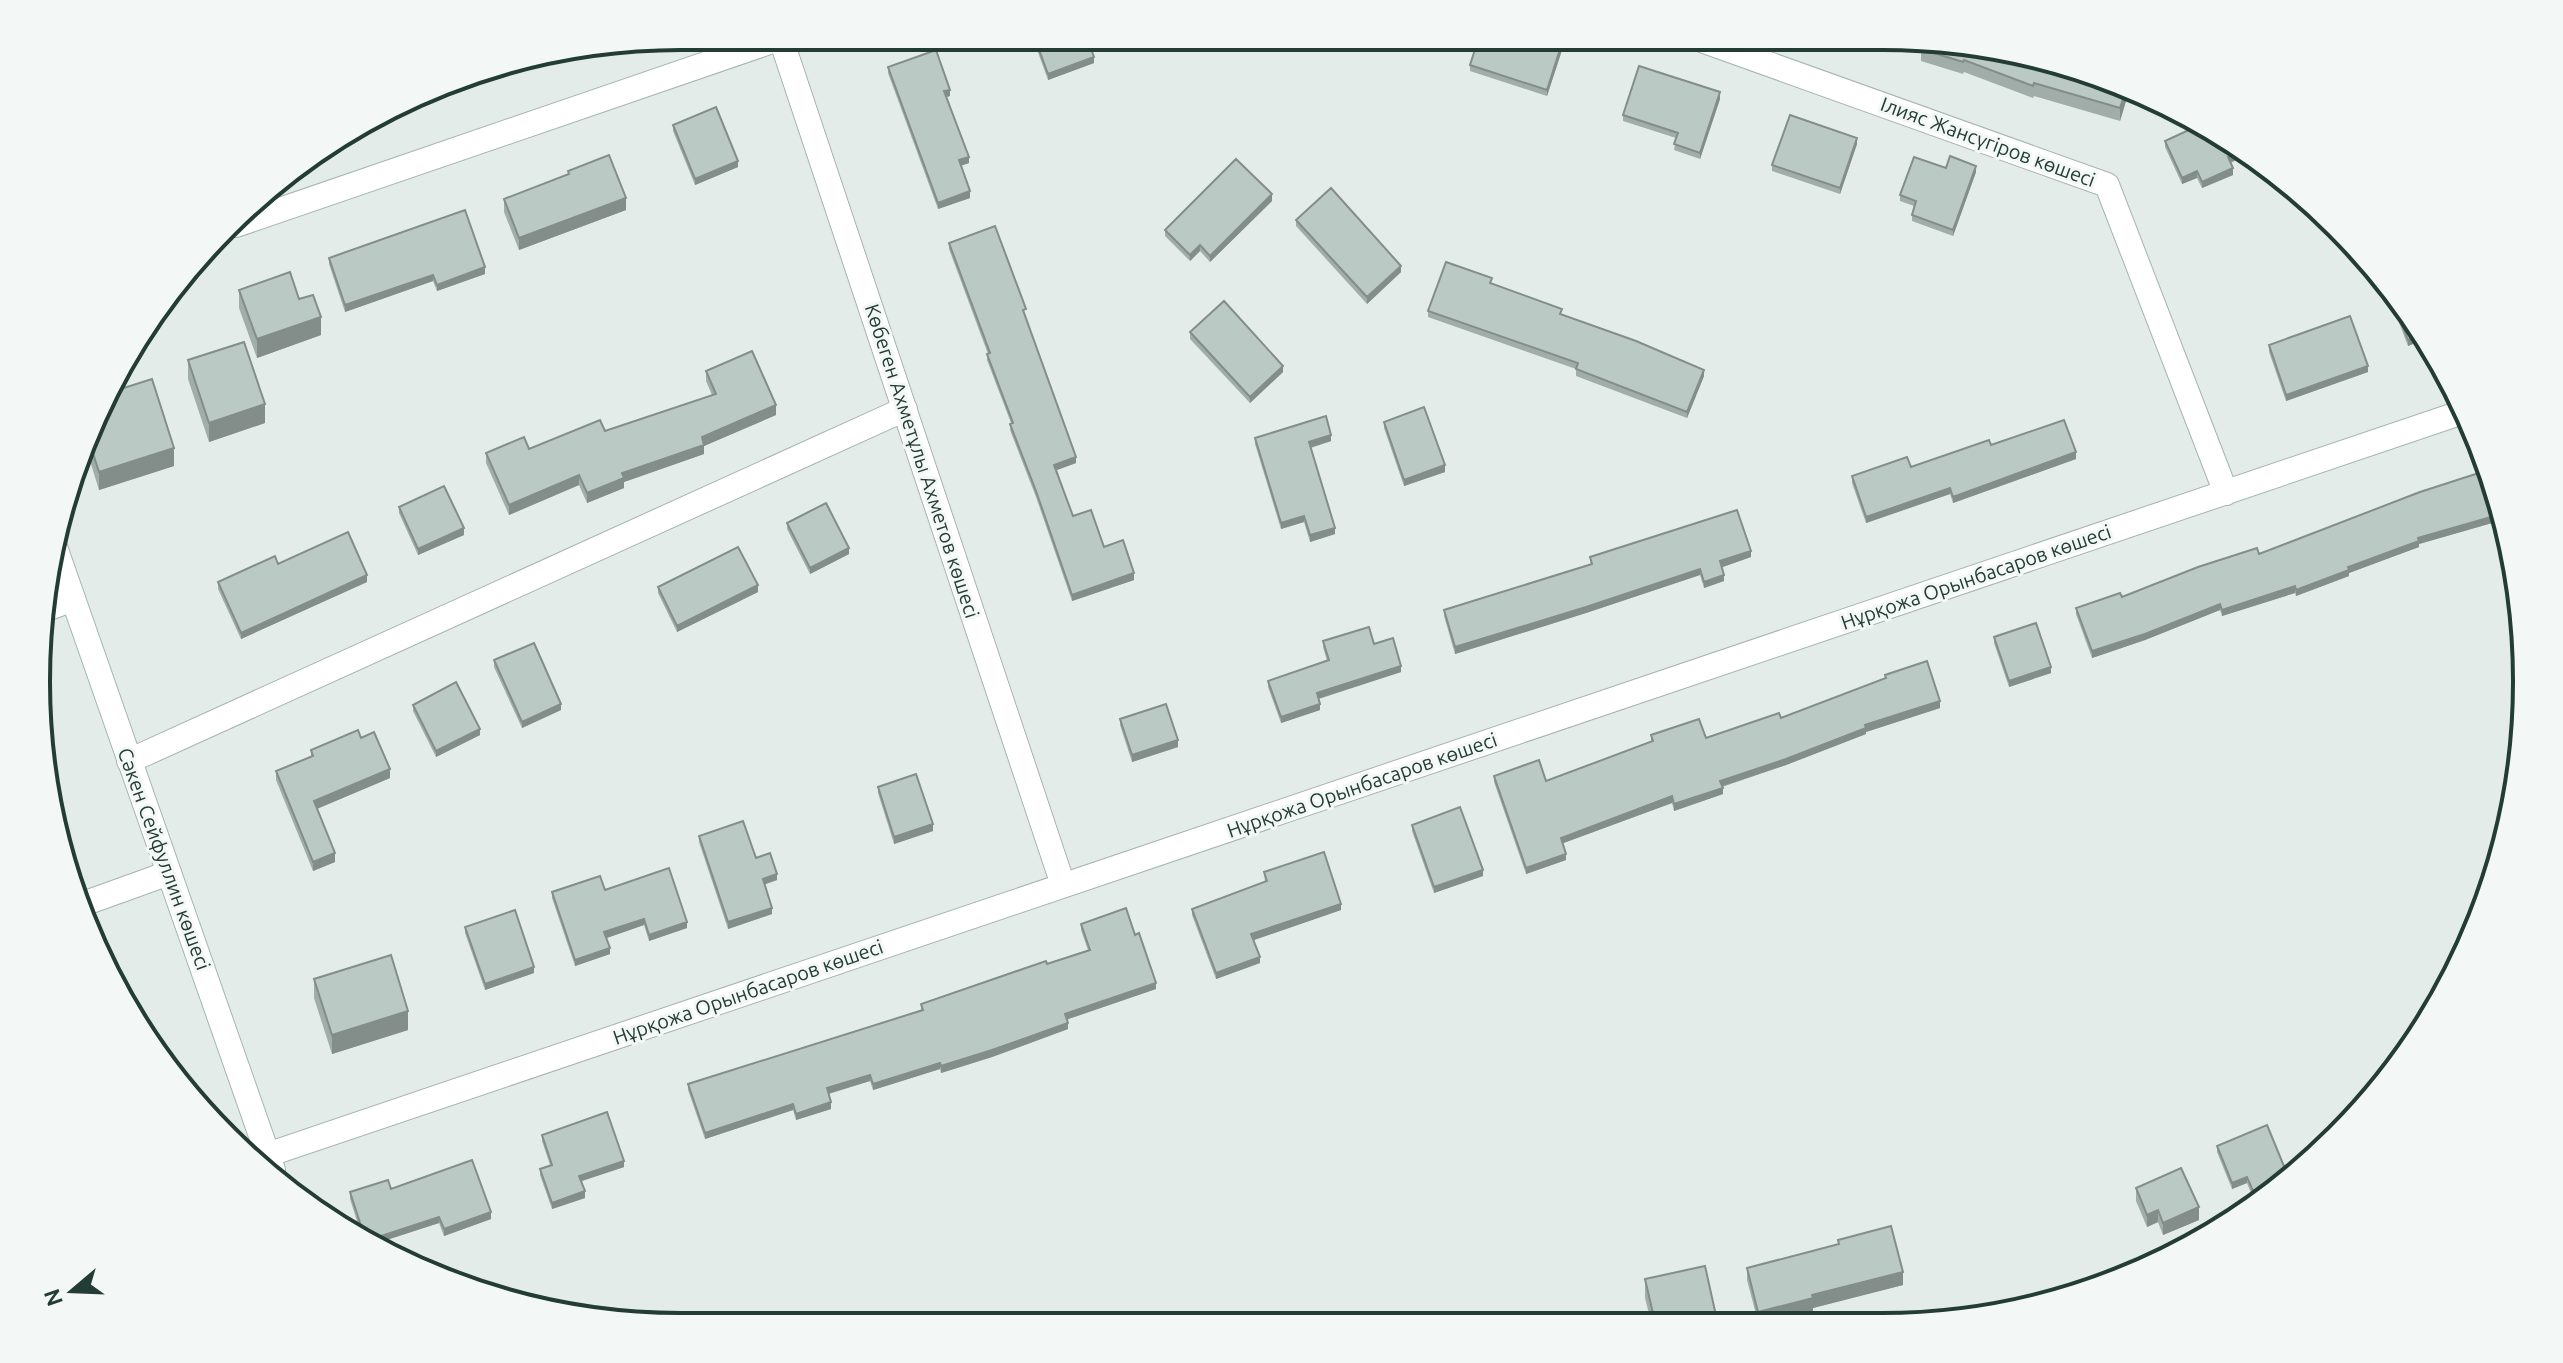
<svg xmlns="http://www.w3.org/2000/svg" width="2563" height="1363" font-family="Ubuntu,sans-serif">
	<rect width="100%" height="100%" fill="#e3ece8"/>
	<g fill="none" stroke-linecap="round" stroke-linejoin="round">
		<defs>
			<path id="street" d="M780,36L1063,885
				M1693,37L2107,185L2226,493
				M236,225L787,36
				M49,608L73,599
				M129,761L905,409
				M80,905L169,873
				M258,1158L2466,411"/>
			<path id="secondary" d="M55,547L273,1170"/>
		</defs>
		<!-- street casing -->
		<use href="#street" stroke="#a6b4af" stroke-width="26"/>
		<!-- secondary casing -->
		<use href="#secondary" stroke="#a2b7af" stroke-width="26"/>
		<!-- street -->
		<use href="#street" stroke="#fff" stroke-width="24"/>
		<!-- secondary -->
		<use href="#secondary" stroke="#fff" stroke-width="24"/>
	</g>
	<!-- wall -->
	<path fill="#a1ada9" d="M1032,36H1086L1094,63L1048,80Z
		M1403,37H1432L1429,45Z
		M1913,37H1923L2049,58L2129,91L2120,121L2034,96L2033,98L1964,72L1963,74L1921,61V49L1923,42L1913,39Z
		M1562,50L1547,96L1470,71V65Z
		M888,67L950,96L946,97L969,163L961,166L970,198L938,209L888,73Z
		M1720,99L1700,159L1674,150L1676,138L1623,121V115Z
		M673,125L738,167L695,185L673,131Z
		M2165,141L2242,157L2230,163L2233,175L2202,188L2197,178L2182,184L2165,147Z
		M1857,144L1840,194L1772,171V165Z
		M1946,168L1976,172L1953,236L1912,221V215L1914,206L1900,201V195Z
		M568,171L626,210L519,250L504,212V199L568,175Z
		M1272,201L1210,262L1200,251L1190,261L1165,236V230Z
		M1296,220L1401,272L1367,304L1296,226Z
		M949,243L1026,316H1025L1076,463L1057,470L1073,516L1134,580L1072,601L1036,497L1010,430L1011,423L987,360L988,354L949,249Z
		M329,258L485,274L437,291L433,281L345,312L329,264Z
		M1492,284L1704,376L1687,418L1576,376V369L1428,317V311Z
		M239,290L299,299L321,335L257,358L239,308Z
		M2400,298L2425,339L2408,346L2393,307V301Z
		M1190,332L1283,372L1250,403L1190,339Z
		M2269,345L2368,372L2286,401L2269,352Z
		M188,360L265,423L209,442L188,379Z
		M706,371L776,415L704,446V454L624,482V488L587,503L579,485L509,515L486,463V453L529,449L605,431L712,395L706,381Z
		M114,391L174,466L99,490L87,451Z
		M1384,422L1445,472L1404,486L1384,428Z
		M1255,438L1331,441L1311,448L1335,534L1310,542L1304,522L1281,529L1255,444Z
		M1991,445L2076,459L1953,503L1950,494L1866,523L1852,483V476L1911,467Z
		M399,507L464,535L418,555L399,513Z
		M2505,514L2506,519L2419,544V547L2349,573V576L2296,596L2295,593L2222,616L2220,610L2145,640L2092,658L2076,614V608L2122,597L2259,554Z
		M787,523L849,554L810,574L787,529Z
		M1590,557H1751L1722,567L1724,581L1704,588L1700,575L1586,613L1455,654L1444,616V610L1591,565Z
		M278,564L367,582L241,639L218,589V582Z
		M658,587L758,592L677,632L658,593Z
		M1994,637L2051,673L2009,687L1994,643Z
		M1323,641L1374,644L1401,672L1319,699L1320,710L1281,723L1268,687V681L1327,661L1323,647Z
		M494,660L561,710L522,728L494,667Z
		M1885,675L1940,708L1866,732V734L1786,765L1722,787L1723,794L1674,811L1672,803L1563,843L1566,860L1526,874L1494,782V776L1546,781L1651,742V735L1706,738L1781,718L1885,678Z
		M413,705L480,735L436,757L413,711Z
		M1120,719L1178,747L1132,762L1120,725Z
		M361,738L390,778L317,809L335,862L313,871L276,780V771L311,756V750Z
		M878,787L933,831L894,844L878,793Z
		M1412,825L1483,876L1434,893L1412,831Z
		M699,836L756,858L777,880L765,884L772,914L728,929L699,842Z
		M1264,872L1341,910L1254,940L1260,963L1216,979L1192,915V909L1265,882Z
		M605,890L687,928L649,941L644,925L606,938L610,954L575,966L552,898V892Z
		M1081,924L1135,935L1156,989L1066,1020L1068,1029L992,1057L941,1073L940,1069L873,1090L870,1081L829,1094L831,1109L796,1120L793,1110L705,1139L688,1090V1084L921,1011V1004L1088,950L1081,930Z
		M465,927L534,973L485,990L465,933Z
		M314,979L408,1030L332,1054L314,998Z
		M542,1135L624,1167L581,1181L585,1198L552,1209L540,1175V1169L550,1165L542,1141Z
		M2217,1146L2288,1176L2253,1198L2247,1183L2232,1189L2217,1152Z
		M2136,1188L2199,1220L2163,1235L2158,1222L2147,1227L2136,1201Z
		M391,1189L491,1219L444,1236L439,1223L371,1245L364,1243L350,1199V1192Z
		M1838,1240L1903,1285L1813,1308V1311L1767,1322H1758L1747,1280V1268L1838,1245Z
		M1645,1279L1717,1322H1651L1645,1298Z"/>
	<!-- shaded-wall -->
	<path fill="#838d89" d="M1562,43V50L1547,96V90Z
		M1094,57V63L1048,80V74Z
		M950,90V96L944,98V91Z
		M2126,90L2129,91L2120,121V108Z
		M1720,92V99L1700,159V153Z
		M1857,138V144L1840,194V188Z
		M2242,151V157L2228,164V157Z
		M969,157V163L959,166V160Z
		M738,161V167L695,185V179Z
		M1976,166V172L1953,236V230Z
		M2233,168V175L2202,188V182Z
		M2197,171V178L2182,184V178Z
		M970,191V198L938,209V203Z
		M1272,194V201L1210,262V256Z
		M626,198V210L519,250V238Z
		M1200,245V251L1190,261V255Z
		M1401,266V272L1367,304V297Z
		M485,267V274L437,291V285Z
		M433,275V281L345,312V305Z
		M321,317V335L257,358V339Z
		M2422,334L2425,339L2408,346V340Z
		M1283,366V372L1250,403V397Z
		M2368,366V372L2286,401V395Z
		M1704,370V376L1687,418V412Z
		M265,404V423L209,442V423Z
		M776,405V415L704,446V454L624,482V488L587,503V493L622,473Z
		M1331,435V441L1309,448V442Z
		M174,448V466L99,490V472Z
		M2076,452V459L1953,503V497Z
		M1076,457V463L1054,471V465Z
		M1445,465V472L1404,486V480Z
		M579,475V485L509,515V505Z
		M1950,488V494L1866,523V517Z
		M2505,513L2506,519L2419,544V547L2349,573V576L2296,596V590L2348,567L2418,538Z
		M1304,516V522L1281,529V523Z
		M464,528V535L418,555V549Z
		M1335,528V534L1310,542V535Z
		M849,548V554L810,574V568Z
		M1751,551V557L1720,568V561Z
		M1700,569V575L1586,613L1455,654V647Z
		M1134,573V580L1072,601V595Z
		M367,575V582L241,639V633Z
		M1724,575V581L1704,588V582Z
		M758,585V592L677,632V626Z
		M2295,586V593L2222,616V610Z
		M2220,604V610L2145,640L2092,658V651Z
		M1401,666V672L1317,699V693Z
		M2051,667V673L2009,687V681Z
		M1940,701V708L1866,732V734L1786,765L1720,787V781L1865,725Z
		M561,704V710L522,728V722Z
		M1320,704V710L1281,723V717Z
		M480,729V735L436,757V751Z
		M1178,740V747L1132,762V755Z
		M390,769V778L314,810V801Z
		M1723,788V794L1674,811V804Z
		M1672,796V803L1561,844V838Z
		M933,824V831L894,844V837Z
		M335,853V862L313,871V862Z
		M1566,854V860L1526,874V868Z
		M1483,870V876L1434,893V887Z
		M777,874V880L763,885V879Z
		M1341,904V910L1251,941V934Z
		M772,908V914L728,929V922Z
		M644,919V925L604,939V932Z
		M687,922V928L649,941V935Z
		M610,948V954L575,966V960Z
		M1260,957V963L1216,979V973Z
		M534,967V973L485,990V984Z
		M1156,983V989L1065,1020V1014Z
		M408,1011V1030L332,1054V1035Z
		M1068,1023V1029L992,1057L941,1073V1066Z
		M940,1063V1069L873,1090V1084Z
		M870,1075V1081L827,1094V1088Z
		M831,1102V1109L796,1120V1114Z
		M793,1104V1110L705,1139V1133Z
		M624,1161V1167L579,1182V1176Z
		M2247,1177V1183L2232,1189V1183Z
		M2287,1177L2273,1189L2253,1198V1191Z
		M585,1191V1198L552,1209V1203Z
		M2199,1207V1220L2163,1235V1223Z
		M2158,1210V1222L2147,1227V1215Z
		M491,1212V1219L444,1236V1229Z
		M439,1217V1223L371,1245L366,1243V1241Z
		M1903,1272V1285L1813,1308V1311L1767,1322H1758V1312L1812,1295Z"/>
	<!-- building -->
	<path fill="#bbc9c4" stroke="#838d89" stroke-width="2" d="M1034,36H1086L1094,57L1048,74Z
		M1479,37H1543L1562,43L1547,90L1470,65Z
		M1925,38L2049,58L2126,90L2120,108L2034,83L2033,86L1964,60L1963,62L1921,49Z
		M936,50L950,90L944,91L969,157L959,160L970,191L938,203L888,67Z
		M1639,66L1720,92L1700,153L1674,144L1678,133L1623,115Z
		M716,107L738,161L695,179L673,125Z
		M1790,115L1857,138L1840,188L1772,165Z
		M2204,123L2242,151L2228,157L2233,168L2202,182L2197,171L2182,178L2165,141Z
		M609,155L626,198L519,238L504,199L569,174L568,171Z
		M1950,156L1976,166L1953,230L1912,215L1916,201L1900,195L1914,157L1946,168Z
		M1236,159L1272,194L1210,256L1200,245L1190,255L1165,230Z
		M1331,188L1401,266L1367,297L1296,220Z
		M465,210L485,267L437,285L433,275L345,305L329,258Z
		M995,226L1026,309L1023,310L1076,457L1054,465L1073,516L1091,510L1104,547L1123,540L1134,573L1072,595L1036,491L1010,424L1013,423L987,354L990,353L949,243Z
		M1446,262L1492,278L1490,283L1562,309L1560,314L1636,341L1704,370L1687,412L1576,369L1578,363L1428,311Z
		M290,272L299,299L313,295L321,317L257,339L239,290Z
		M2400,298L2422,334L2408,340L2393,301Z
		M1224,301L1283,366L1250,397L1190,332Z
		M2350,316L2368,366L2286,395L2269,345Z
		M244,342L265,404L209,423L188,360Z
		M752,351L776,405L702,437L704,445L622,473L624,478L587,493L579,475L509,505L486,453L524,437L529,449L600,420L605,431L716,394L706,371Z
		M152,379L174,448L99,472L90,444L114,391Z
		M1424,407L1445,465L1404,480L1384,422Z
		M1326,416L1331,435L1309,442L1335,528L1310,535L1304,516L1281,523L1255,438Z
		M2064,420L2076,452L1953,497L1950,488L1866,517L1852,476L1907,457L1911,467L1989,440L1991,445Z
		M2488,470L2505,513L2418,538L2419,541L2348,567L2349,570L2296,590L2295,586L2222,610L2220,604L2145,634L2092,651L2076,608L2120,593L2122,597L2198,567L2257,548L2259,554L2420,492Z
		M444,486L464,528L418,549L399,507Z
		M826,503L849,548L810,568L787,523Z
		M1737,510L1751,551L1720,561L1724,575L1704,582L1700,569L1586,607L1455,647L1444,610L1592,564L1590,557Z
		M348,532L367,575L241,633L218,582L275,556L278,564Z
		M738,547L758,585L677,626L658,587Z
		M2036,623L2051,667L2009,681L1994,637Z
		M1369,627L1374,644L1393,638L1401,666L1317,693L1320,704L1281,717L1268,681L1329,660L1323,641Z
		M534,643L561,704L522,722L494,660Z
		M1927,661L1940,701L1865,725L1866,728L1786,759L1720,781L1723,788L1674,804L1672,796L1561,838L1566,854L1526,868L1494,776L1539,760L1546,781L1653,741L1651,735L1699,719L1706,738L1779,713L1781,718L1886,678L1885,675Z
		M456,682L480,729L436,751L413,705Z
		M1166,704L1178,740L1132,755L1120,719Z
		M358,730L361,738L374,732L390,769L314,801L335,853L313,862L276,771L313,756L311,750Z
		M916,774L933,824L894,837L878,787Z
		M1460,807L1483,870L1434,887L1412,825Z
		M743,821L756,858L770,853L777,874L763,879L772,908L728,922L699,836Z
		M1324,852L1341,904L1251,934L1260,957L1216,973L1192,909L1267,881L1264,872Z
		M669,868L687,922L649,935L644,919L604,932L610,948L575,960L552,892L600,876L605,890Z
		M1126,908L1135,935L1139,933L1156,983L1065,1014L1068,1023L992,1050L941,1066L940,1063L873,1084L870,1075L827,1088L831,1102L796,1114L793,1104L705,1133L688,1084L923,1010L921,1004L1046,961L1047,964L1090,950L1081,924Z
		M515,910L534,967L485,984L465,927Z
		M391,955L408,1011L332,1035L314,979Z
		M2399,1062L2389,1077L2385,1068Z
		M607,1112L624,1161L579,1176L585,1191L552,1203L540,1169L552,1165L542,1135Z
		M2267,1125L2288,1176L2253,1191L2247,1177L2232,1183L2217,1146Z
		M472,1160L491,1212L444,1229L439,1217L366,1241L350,1192L388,1180L391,1189Z
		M2181,1168L2199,1207L2163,1223L2158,1210L2147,1215L2136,1188Z
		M1891,1226L1903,1272L1812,1295L1813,1298L1758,1312L1747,1268L1839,1244L1838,1240Z
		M1705,1266L1717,1320L1706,1322H1655L1645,1279Z
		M1419,1319L1420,1323H1404Z"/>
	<g text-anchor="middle" stroke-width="6" stroke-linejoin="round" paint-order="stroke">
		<!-- street labels -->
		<g font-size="20" fill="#233c35" stroke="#f3f8f6">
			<text transform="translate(1988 142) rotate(20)" y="7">Ілияс Жансүгіров көшесі</text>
			<text transform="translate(922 461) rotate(72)" y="7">Көбеген Ахметұлы Ахметов көшесі</text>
			<text transform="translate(1976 577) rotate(-19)" y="7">Нұрқожа Орынбасаров көшесі</text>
			<text transform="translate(1362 785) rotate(-19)" y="7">Нұрқожа Орынбасаров көшесі</text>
			<text transform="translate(164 859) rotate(70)" y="7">Сәкен Сейфуллин көшесі</text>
			<text transform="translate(748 992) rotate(-19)" y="7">Нұрқожа Орынбасаров көшесі</text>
		</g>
	</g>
	<!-- crop -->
	<path d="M0 0H2563V1363H0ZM681 50H1882A631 631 0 0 1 2513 681V682A631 631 0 0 1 1882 1313H681A631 631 0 0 1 50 682V681A631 631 0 0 1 681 50Z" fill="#f3f8f6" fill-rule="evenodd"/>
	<path fill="none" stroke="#233c35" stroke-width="4" d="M681 50H1882A631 631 0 0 1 2513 681V682A631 631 0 0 1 1882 1313H681A631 631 0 0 1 50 682V681A631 631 0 0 1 681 50Z"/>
	<!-- north arrow -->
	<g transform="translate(72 1291) rotate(251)" stroke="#f3f8f6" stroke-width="6" paint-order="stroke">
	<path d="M0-6L14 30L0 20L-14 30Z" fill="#233c35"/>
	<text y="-12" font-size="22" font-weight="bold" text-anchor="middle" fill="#233c35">N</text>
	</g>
</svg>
